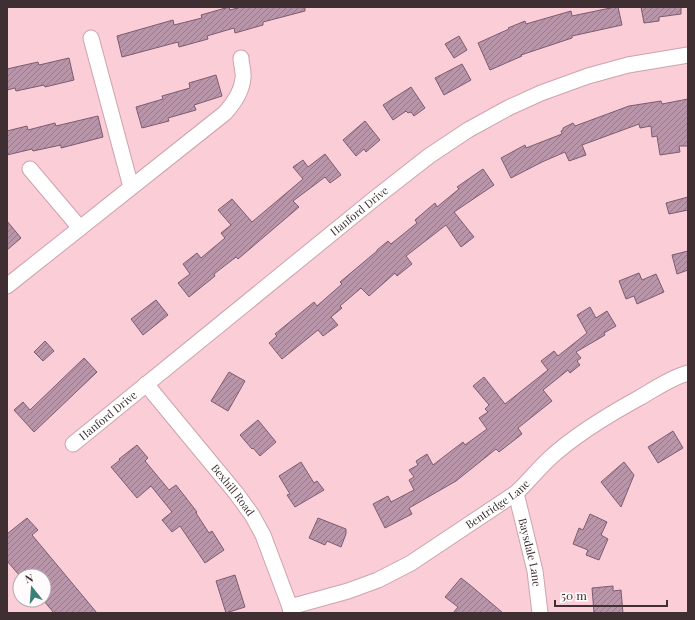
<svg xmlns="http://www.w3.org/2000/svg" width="695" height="620" font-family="'Playfair Display',serif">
	<defs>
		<pattern id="building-hatch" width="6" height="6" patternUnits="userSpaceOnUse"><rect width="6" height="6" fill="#b995aa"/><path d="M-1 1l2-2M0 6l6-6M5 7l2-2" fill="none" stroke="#987a8b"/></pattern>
	</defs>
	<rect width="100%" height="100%" fill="#facdd7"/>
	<!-- building -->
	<path fill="url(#building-hatch)" stroke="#7d5c70" d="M229,7L230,10L241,7H305V11L263,22V25L235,33L234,28L207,36L208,39L179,47L178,42L122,57L117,36L173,20L174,25L202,18L201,15Z
		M615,7H618L622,25L572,36V38L521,55L522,56L490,70L478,43L509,29L508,28L525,21L526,24L571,11L572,16Z
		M641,7H681V14L659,17V21L644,23Z
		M459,36L467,50L454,58L445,44Z
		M69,58L74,80L45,87L44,85L16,91L15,88L7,90V69L38,62L39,65Z
		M462,64L471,80L444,95L435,78Z
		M216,75L222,96L194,105L196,110L168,118L169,121L142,128L136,107L163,99L162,96L190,88L189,83Z
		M411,87L425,108L414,116L411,112L408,113L406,111L393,120L383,105Z
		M688,99V146H679L680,152L660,155L657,136L652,137L651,126L640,128L639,124L582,145L586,155L569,161L565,152L542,162L511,178L501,158L525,145L526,148L562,134L561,131L563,130V128L573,123L575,126L629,106L661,101L662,104Z
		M98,116L103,137L61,148V145L33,151L32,149L7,155V131L27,126L28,130L55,123L56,126Z
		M365,121L380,140L366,152L364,149L356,156L343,140Z
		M325,154L341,175L330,183L325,177L293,201L299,207L238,259L236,257L214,274L215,276L189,297L178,283L190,274L183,264L197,253L201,258L225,238L221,233L231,225L218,210L232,199L252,222L303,179L293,167L303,160L308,167Z
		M483,169L494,185L454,212L474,237L461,247L446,225L406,256L412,264L397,276L395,273L369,296L361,288L340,306L342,308L331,317L338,325L323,336L318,330L282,359L269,343L277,336L275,334L314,302L317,306L342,284L340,282L377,251V250L388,241L391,244L417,223L415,220L435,203L437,207L459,189L457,187Z
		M688,197V210L669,214L666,203Z
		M7,221L21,238L7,250Z
		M688,251V270L677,274L672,255Z
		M639,273L642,280L656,274L664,292L637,304L634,296L626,299L619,281Z
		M156,300L168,315L143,335L131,319Z
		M590,307L596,318L607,311L616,326L604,333L605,335L576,352L581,358L577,361L580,365L570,373L568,370L543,390L552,401L518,428L522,434L499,452L496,449L456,481L409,508L412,514L385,528L373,504L388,496L391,502L414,490L409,480L414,477L409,470L418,465L416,461L427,454L433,465L463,442L465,445L487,429L479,418L488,412L485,409L489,405L473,386L484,377L505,404L548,370L541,361L554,351L558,356L587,333L577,315Z
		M45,341L54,351L43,361L34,352Z
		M84,358L97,372L34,432L14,410L23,402L30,410Z
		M229,372L245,381L228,411L211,401Z
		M258,420L276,442L260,456L253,448L252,449L240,435Z
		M673,431L683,448L658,463L648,447Z
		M137,445L148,458L145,461L169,490L176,485L197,512L196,513L209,533L212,531L224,550L205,563L180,526L172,532L162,520L172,512L151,486L137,498L111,467L120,460L119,459Z
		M301,462L314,483L317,481L324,490L295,507L287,495L290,494L279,476Z
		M624,462L634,475L621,507L601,482Z
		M590,514L607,522L601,535L608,539L599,560L586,555L588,550L573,544L579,528L583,530Z
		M27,518L38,530L32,535L97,613H54L44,601V576H20L7,561V534Z
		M318,518L346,529V534L341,547L327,541L325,545L309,538Z
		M235,575L245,607L226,613L216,581Z
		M461,578L470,585L503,613H453L458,607L445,597Z
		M613,586V591L621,590L623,613H594L592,588Z"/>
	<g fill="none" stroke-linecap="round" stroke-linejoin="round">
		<defs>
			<g id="minor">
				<path d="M91,38L131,187"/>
				<path d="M30,169L80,228"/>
				<path d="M7,286L225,113C234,103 242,92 243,78C244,72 241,64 241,58"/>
				<path id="s1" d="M146,384L236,493L252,515L263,535L290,607L291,613"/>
				<path id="s2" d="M73,444L374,199L429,156L468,130L508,108L541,93L588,76L628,65L688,55"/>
				<path id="s3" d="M516,493L535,571L540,613"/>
				<path id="s4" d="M290,607L348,591L378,580L411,563L516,493C528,482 538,469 550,458C576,434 608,415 639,398C655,389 670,378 688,373"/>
			</g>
		</defs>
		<!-- minor casing -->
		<use href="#minor" stroke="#cea3ad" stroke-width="17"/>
		<!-- minor -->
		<use href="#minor" stroke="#fff" stroke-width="15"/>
	</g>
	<g text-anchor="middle" stroke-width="3" stroke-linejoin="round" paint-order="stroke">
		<!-- street labels -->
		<g font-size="11" fill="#3f2e32" stroke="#fffafb">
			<text dy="4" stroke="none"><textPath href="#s2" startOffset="369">Hanford Drive</textPath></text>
			<text dy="4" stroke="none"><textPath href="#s2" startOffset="45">Hanford Drive</textPath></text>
			<text dy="4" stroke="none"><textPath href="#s1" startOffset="137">Bexhill Road</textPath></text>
			<text dy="4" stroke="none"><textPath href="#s4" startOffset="234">Bentridge Lane</textPath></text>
			<text dy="4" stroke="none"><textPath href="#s3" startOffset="61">Baysdale Lane</textPath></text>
		</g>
	</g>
	<!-- border -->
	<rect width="695" height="620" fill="none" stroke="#3f2e32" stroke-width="16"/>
	<!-- north arrow -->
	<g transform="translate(32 588) rotate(343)"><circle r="19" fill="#fffafb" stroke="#b2a8ab"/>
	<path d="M0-3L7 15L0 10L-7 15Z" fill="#3a8076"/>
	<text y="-6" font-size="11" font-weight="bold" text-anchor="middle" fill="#3f2e32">N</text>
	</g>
	<!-- scale -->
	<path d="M555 600v6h112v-6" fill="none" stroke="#3f2e32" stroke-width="2"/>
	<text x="561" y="600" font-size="12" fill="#3f2e32" stroke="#fffafb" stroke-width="3" paint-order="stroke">50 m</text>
</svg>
